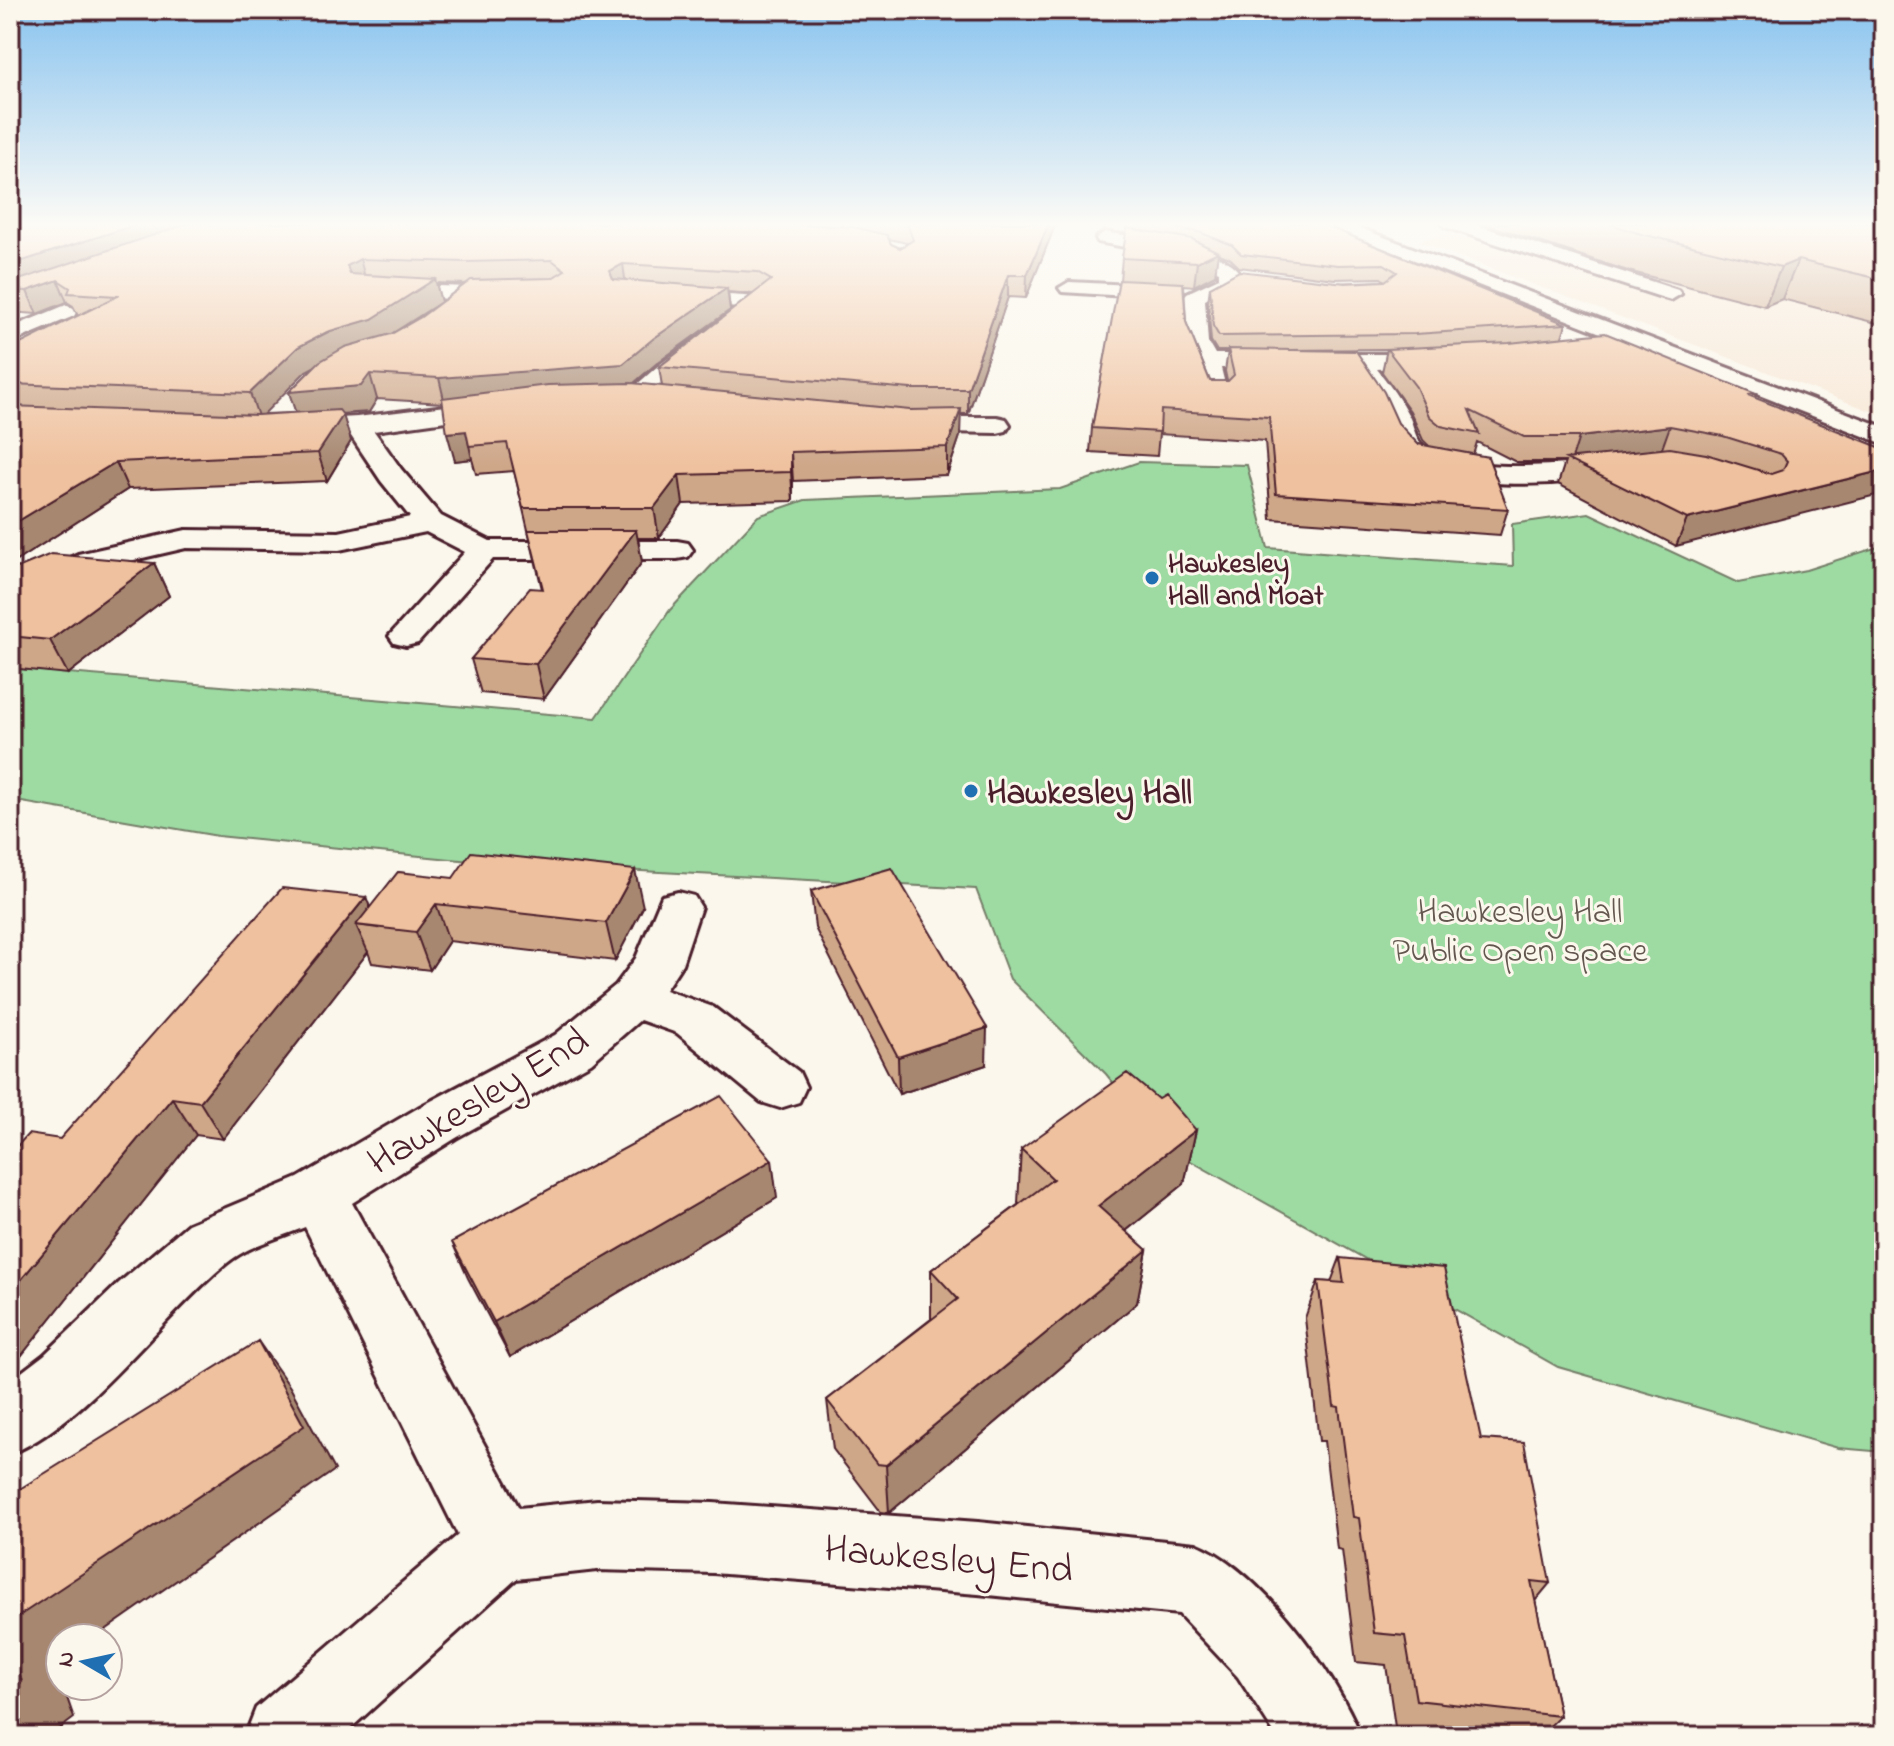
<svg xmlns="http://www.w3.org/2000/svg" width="1894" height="1746" font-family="'Indie Flower',sans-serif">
	<rect width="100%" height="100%" fill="#fbf7ec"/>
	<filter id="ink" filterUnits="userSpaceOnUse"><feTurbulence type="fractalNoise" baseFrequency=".0125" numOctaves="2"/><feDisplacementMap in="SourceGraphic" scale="16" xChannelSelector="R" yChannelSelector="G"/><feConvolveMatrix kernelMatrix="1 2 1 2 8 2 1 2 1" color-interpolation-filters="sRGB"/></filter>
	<g filter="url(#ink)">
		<!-- built -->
		<path fill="#f7e7d5" d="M1480,223H1884V416L1418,241Z"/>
		<!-- green -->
		<path fill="#9ddba3" stroke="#747d67" stroke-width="2" d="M1139,462L1247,465L1268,548L1513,566L1512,524L1589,513L1738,583L1806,570L1884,545V1452L1838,1448L1558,1367L1164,1146L1106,1074L1010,979L976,889L491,863L218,836L10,800V668L596,718L670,610L758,516L805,500L1060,489Z"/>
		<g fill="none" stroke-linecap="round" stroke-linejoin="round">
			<defs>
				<path id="minor" d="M1320,223H1347L1884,427V444Z
					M1442,223H1471L1678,290L1681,294L1671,300L1664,298L1445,227Z
					M1105,232C1142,239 1220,242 1241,275L1233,286L1205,300L1208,342L1215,354H1451L1455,359L1451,364L1443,366L1377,369C1389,384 1400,399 1409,416C1413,424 1415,437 1421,444C1456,478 1576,464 1622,458L1632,460L1636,466L1632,472C1577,486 1447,495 1402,455C1390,444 1388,425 1381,411C1373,396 1363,383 1353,370L1221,368L1228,396L1225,401H1207L1195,361L1186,342L1184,297L1187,293L1219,278V271L1190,259L1098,242L1096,238Z
					M1069,282L1175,287L1185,293L1175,299L1062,292L1059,288Z
					M377,284L470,287L480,293L444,324L436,326L425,319L449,299L370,294L367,290L370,286Z
					M670,291L759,297L770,303L675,375L644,404H626L622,399L626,394L659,365L738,308L663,301L660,297L663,293Z
					M66,305L77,311L74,316L10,343V328Z
					M502,399L511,402L515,407L511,412L374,431L401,469L441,516L490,541H677L688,543L693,550L688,557L677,559H493L418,643L406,646L394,643L389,636L465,552L426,532L339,550L186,548L99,568L57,588L46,591L35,588L30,581L35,574L78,554L186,530L339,532L410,517L381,481L349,433L288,437L279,435L275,429L279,423L288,421L357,417Z
					M901,417H997L1006,419L1010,425L1006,431L997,433L892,431L888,425L892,419Z
					M678,892L694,896L701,907L682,964L665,990L713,1007L799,1072L806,1087L799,1102L780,1108L761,1102L677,1033L640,1020L591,1063L456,1138L352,1203L519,1508L597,1500L713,1503L978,1522L1196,1544C1260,1570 1335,1672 1361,1736H1276L1238,1677L1179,1614L978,1594L713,1573L597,1570L516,1579L342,1736H245L256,1708L458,1535L305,1227C281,1237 247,1246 227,1263C160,1318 87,1423 10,1454V1381L44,1355L119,1283L188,1224L298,1178L418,1108L555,1035L616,985L636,958L662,896Z"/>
			</defs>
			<!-- minor casing -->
			<use href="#minor" stroke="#4a1f2b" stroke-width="6"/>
			<!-- minor -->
			<use href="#minor" fill="#fbf7ec" fill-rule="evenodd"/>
		</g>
		<!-- wall -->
		<path fill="#cea688" stroke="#4a1f2b" stroke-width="2" fill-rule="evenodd" d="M10,223H802L791,224L843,226L842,223H1056L1026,298L1008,297L968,414H960V436L947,475L793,481V501L683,504L659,538H638L642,562L544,699L481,693L471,659L542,589L514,471L476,474L472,459L455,461L443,403L377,399L369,412L342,414L351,441L327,481L128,489L10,565V349L78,316L73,306L67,302L37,314L10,312ZM889,239L907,243V244L900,248L891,244ZM436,283L465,284L421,317L396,331L441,302ZM728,292L753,294L659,367L662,386L633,384L657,363L730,310ZM314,367L289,392L296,413L263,414L306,371Z
			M1128,223H1333L1332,228L1566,324L1562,337L1756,394L1754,398L1884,449L1676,546L1558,484L1565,462H1516L1477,442L1473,455L1508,509L1500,535L1271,519L1265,441L1159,434L1157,456L1090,452L1092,428L1120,280L1122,258ZM1217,253L1230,258L1239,267L1335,279L1381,278L1385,281L1210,287L1208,302L1211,341L1217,351H1228L1225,371L1227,381H1210L1186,322L1184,285L1194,286L1215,275ZM1387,349L1382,372L1410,411L1423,440L1429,446L1418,444L1293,350Z
			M1482,223H1884V325L1782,299L1765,306L1628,271Z
			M154,563L169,596L68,674L10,668V571Z
			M398,872L643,907L615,961L449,941L430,970L372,963L368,952L223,1139L196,1135L10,1370V1154L60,1139L366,897L370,908Z
			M811,891L986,1065L899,1094L815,928Z
			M1196,1130L1184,1184L1126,1231L1147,1250L1137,1303L889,1513L881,1512L833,1449L827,1400L931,1319V1270L1019,1204L1018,1203L1021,1149Z
			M777,1198L510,1357L468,1278L452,1242Z
			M1340,1258L1481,1439L1550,1583L1535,1601L1560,1716L1540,1736H1474L1395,1727L1386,1665L1356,1662L1342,1550L1337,1549L1324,1441H1319L1305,1318L1318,1281L1331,1282Z"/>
		<!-- shaded-wall -->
		<path fill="#a7876f" stroke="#4a1f2b" stroke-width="2" d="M141,223H209L10,290V265Z
			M1049,223H1056L1026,298L1027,275Z
			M1218,252L1215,275L1194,286L1197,262Z
			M360,259L366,281L354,288L347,266Z
			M1798,260L1782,299L1765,306L1781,267Z
			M623,264L626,286L614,293L610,271Z
			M1008,275V297L968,414V389Z
			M435,279L441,302L379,342L334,356L306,371L259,419L250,393L298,347Z
			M58,280L67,302L37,314L27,291Z
			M727,288L730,310L657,363L627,389L445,404L439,378L654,338Z
			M370,374L377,399L369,412L297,417L289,392Z
			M961,409L960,436L947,475V447Z
			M343,415L351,441L327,481L318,453Z
			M1670,426L1661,451L1571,462L1579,437Z
			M466,431L472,459L455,461L447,433Z
			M791,452L793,481V501L791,472Z
			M116,462L128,489L10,565V526Z
			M1884,470V493L1676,546L1687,519Z
			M679,475L683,504L659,538L654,508Z
			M636,530L642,562L544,699L536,664Z
			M154,563L169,596L68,674L50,640Z
			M635,870L643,907L615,961L606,923Z
			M366,897L378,928L356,925L368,952L223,1139L200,1102Z
			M436,904L449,941L430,970L416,932Z
			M987,1028L986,1065L899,1094L898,1057Z
			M172,1098L196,1135L10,1370V1293Z
			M1196,1130L1184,1184L1091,1259L1098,1206Z
			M772,1160L777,1198L510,1357L494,1322Z
			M1147,1250L1137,1303L889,1513L886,1465Z
			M258,1341L290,1387L335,1470L94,1638H60V1662L55,1665L60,1678V1686H63L74,1718L50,1736H10V1622Z"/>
		<!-- building -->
		<path fill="#efc19e" stroke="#4a1f2b" stroke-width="2" d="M10,223H141L10,265Z
			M190,223H767L853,227L887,235L891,244L900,248L913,240L907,223H1049L1027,275H1008L968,389H911L659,367L771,280L757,272L623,264L610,271L613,279L727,288L654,338L623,364L439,378L370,374L361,386L289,392L319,362L345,347L391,334L421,317L471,280L552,278L565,270L552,260L465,262L360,259L347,266L350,274L435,279L372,319L327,332L298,347L250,393L10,384V349L118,296L68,293L70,288L58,280L27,291L10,290V283Z
			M1150,223H1332L1331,228L1566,324L1415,334L1219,336L1213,326L1210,287L1239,271L1345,283L1385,281L1397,272L1384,264L1338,265L1241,254L1232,245L1199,232Z
			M1607,223H1884V280L1798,260L1781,267L1641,234Z
			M1127,228L1192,239L1218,252L1197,262L1122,258Z
			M1119,280L1183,283L1186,322L1210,381H1228L1234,375L1228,349L1356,351L1384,392L1398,423L1418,444L1488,457L1508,509L1276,494L1269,417L1161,410L1160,432L1092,428Z
			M1605,333L1756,394L1748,395L1884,449V470L1687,519L1566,459L1670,448L1706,454L1771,474L1783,470L1787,461L1781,454L1723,436L1670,426L1579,437H1524L1469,410L1479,434L1441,426L1429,416L1416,387L1387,349L1509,343Z
			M631,383L910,410L961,409L947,447L791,452V472L679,475L654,508H523L507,443L469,446L466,431L447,433L442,398L548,385Z
			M10,406L257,415L339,410L343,415L318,453L116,462L10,526Z
			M528,530H636L536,664L471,659L530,588L543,589Z
			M51,554L154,563L50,640L10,636V571Z
			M471,852L635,870L606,923L436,904L416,932L356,925L398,872L453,878Z
			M892,868L987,1028L898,1057L811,891Z
			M282,888L366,897L200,1102L172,1098L10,1293V1154L28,1134L60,1139Z
			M1127,1073L1158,1099L1165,1095L1196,1130L1098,1206L1147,1250L886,1465L877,1464L827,1400L958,1299L931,1270L1053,1179L1021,1149Z
			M721,1096L772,1160L494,1322L452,1242Z
			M1340,1258L1444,1268L1481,1439L1524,1442L1550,1583L1531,1581L1560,1716L1416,1700L1405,1636L1374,1633L1359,1518L1353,1517L1339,1407L1334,1406L1318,1281L1344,1283Z
			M258,1341L304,1426L10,1622V1495Z
			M10,1645L22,1682L10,1691Z"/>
	</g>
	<!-- sky -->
	<linearGradient id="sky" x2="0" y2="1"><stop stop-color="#88c3ef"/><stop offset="0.48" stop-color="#fdfbf6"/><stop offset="1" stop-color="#fdfbf6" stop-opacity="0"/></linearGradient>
	<rect width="1894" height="468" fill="url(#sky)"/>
	<!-- markers -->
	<g fill="#1f6fb2" stroke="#fbf7ec" stroke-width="3">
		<circle cx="1152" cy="578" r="8"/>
		<circle cx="971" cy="791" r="8"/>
	</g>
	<g text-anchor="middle" stroke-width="6" stroke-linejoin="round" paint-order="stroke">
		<!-- far-poi labels -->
		<g font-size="28" font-weight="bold" fill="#4a1f2b" stroke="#fbf7ec" text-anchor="start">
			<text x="1168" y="572">Hawkesley<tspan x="1168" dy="32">Hall and Moat</tspan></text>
		</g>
		<!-- poi labels -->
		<g font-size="34" font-weight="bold" fill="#4a1f2b" stroke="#fbf7ec" text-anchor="start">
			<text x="987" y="803">Hawkesley Hall</text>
		</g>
		<!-- park labels -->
		<g font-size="34" fill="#63574f" stroke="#fbf7ec">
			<text x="1520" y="922">Hawkesley Hall<tspan x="1520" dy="39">Public Open space</tspan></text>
		</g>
		<!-- near-street labels -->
		<g font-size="40" fill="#4a1f2b" stroke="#fbf7ec">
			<text transform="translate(477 1099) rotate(-31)" y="14">Hawkesley End</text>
			<text transform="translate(949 1557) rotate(5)" y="14">Hawkesley End</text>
		</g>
	</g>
	<!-- margin -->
	<rect width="1894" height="1746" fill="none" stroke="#fbf7ec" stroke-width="40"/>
	<rect x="20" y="20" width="1854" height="1706" fill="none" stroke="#4a1f2b" stroke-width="3" filter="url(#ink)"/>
	<!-- north arrow -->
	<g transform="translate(84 1662) rotate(279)"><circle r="38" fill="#fbf7ec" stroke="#b4a19f" stroke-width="2"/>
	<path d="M0-6L14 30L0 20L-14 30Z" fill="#1f6fb2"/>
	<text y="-12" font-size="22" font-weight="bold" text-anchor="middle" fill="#4a1f2b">N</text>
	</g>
</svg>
